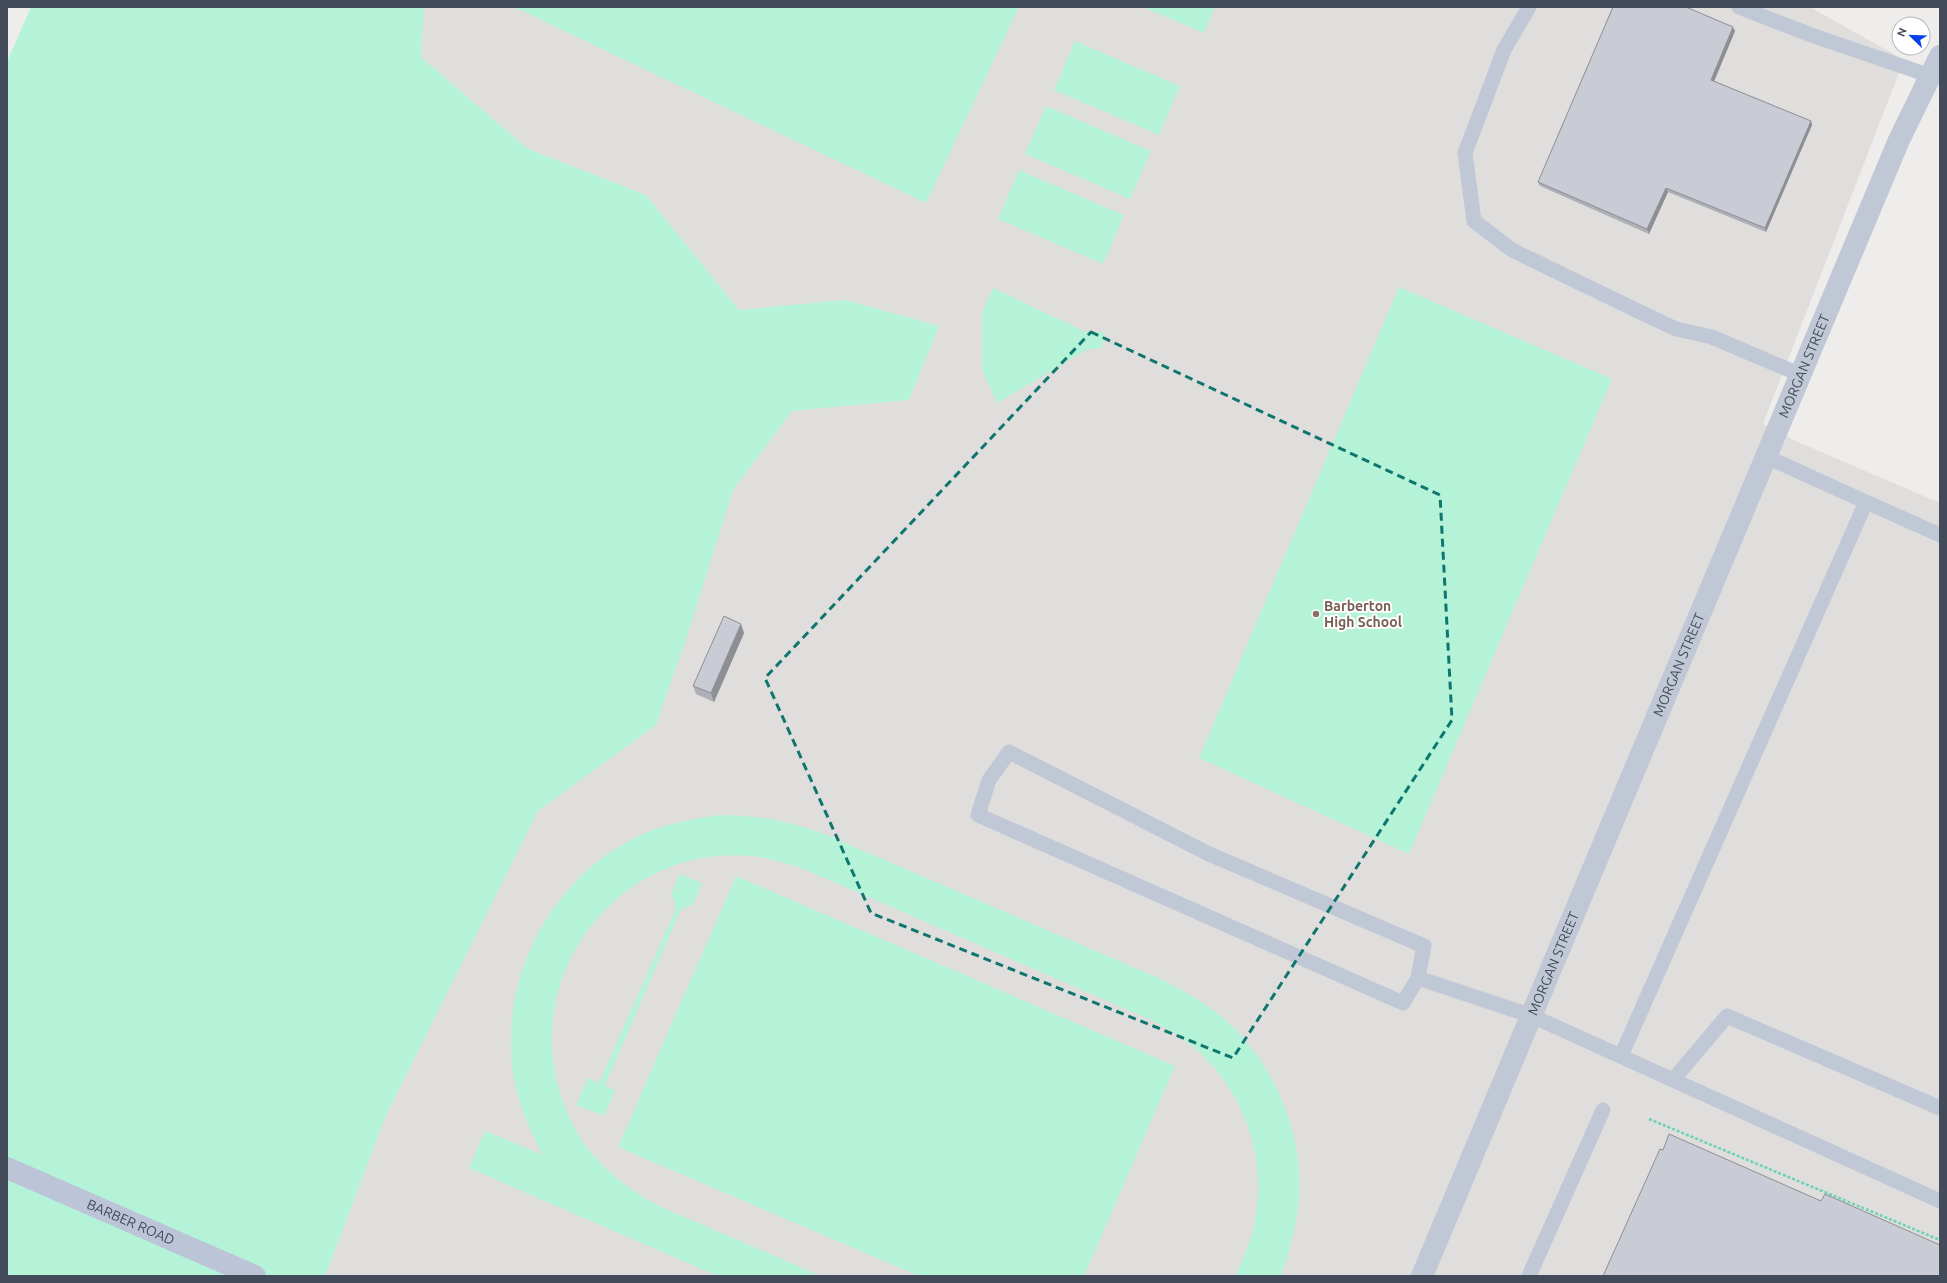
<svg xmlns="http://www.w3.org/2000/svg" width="1947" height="1283" font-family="Ubuntu,sans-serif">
	<rect width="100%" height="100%" fill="#efecec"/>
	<!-- education -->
	<path fill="#e0dddd" d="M424,7H1810L1904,60L1763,424L1798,442L1940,503V1276H325L385,1118L538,810L656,725L733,490L792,411L909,400L939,326L845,300L739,310L646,195L528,149L421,57Z"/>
	<!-- green -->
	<path fill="#b4f3d8" d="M31,7H424L421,57L528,149L646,195L739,310L845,300L939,326L909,400L792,411L733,490L687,636L656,725L538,811L385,1118L325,1276H7V62Z
		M514,7H1019L926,203Z
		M1143,7H1215L1204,33Z
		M1075,41L1180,86L1159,135L1054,90Z
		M1046,106L1151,151L1130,199L1025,154Z
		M1019,170L1124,215L1103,264L998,219Z
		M1399,287L1612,379L1409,854L1199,758Z
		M993,288L1088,333L1105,332L1102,348L1088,349L997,403L982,370V314Z
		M720,815C761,816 784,820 822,833L1165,981C1185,992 1206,1003 1223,1018C1276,1063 1307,1140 1298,1209C1295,1232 1289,1254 1281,1276H1235C1276,1199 1262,1110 1197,1050C1183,1037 1166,1028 1149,1019L806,870C788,864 770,858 751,856C622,844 522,970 560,1093C567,1115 578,1138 594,1156C613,1178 635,1193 661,1207L821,1276H718L469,1168L485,1131L543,1155C526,1123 512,1089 511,1052C507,958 563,864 653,830C675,822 697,818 720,815Z
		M680,874L702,883L692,907L689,905L680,911L605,1085L615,1091L604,1116L576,1105L588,1078L599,1083L675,911L674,898L670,897Z
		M736,876L1175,1066L1084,1276H919L618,1147Z"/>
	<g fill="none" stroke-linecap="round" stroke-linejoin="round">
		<!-- path -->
		<path stroke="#69d3b3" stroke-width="2.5" stroke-dasharray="3 2" stroke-linecap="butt" d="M1649,1119L1940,1240"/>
		<!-- service -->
		<path stroke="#c0c8d5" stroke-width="15" d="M1529,7L1504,50L1465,153L1474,221L1512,250L1640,312L1676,329L1712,337L1801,375
			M1739,7L1811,35L1931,76
			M1866,502L1940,535
			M1418,978L1403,1003L978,815L989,780L1009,752L1209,854L1424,946L1418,978L1532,1016L1940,1201
			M1621,1056L1866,502L1767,457
			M1673,1080L1727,1016L1940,1108
			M1529,1276L1603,1110"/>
		<!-- minor -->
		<path stroke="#c0c8d5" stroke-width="22" id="s1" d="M1422,1276L1899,140L1940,56"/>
		<!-- secondary -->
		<path stroke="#bcc4d8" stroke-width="22" id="s2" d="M7,1168L255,1276"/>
	</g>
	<!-- wall -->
	<path fill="#aeafb7" d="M1735,31L1714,81L1811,121L1812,125L1766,232L1668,192L1649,234L1540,186L1538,182Z
		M744,633L714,702L696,694L693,686Z"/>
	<!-- shaded-wall -->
	<path fill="#8d8f95" d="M1733,27L1735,31L1713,84L1711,80Z
		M1811,121L1812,125L1766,232L1765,228Z
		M1666,188L1668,192L1649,234L1647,229Z
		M741,624L744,633L714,702L711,693Z"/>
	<!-- building -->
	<path fill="#caccd5" stroke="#8d8f95" d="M1613,7H1686L1733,27L1711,80L1811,121L1765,228L1666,188L1647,229L1538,182Z
		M724,616L741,624L711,693L693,686Z
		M1669,1134L1821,1201L1825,1194L1940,1245V1276H1603L1660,1149L1663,1150Z"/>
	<!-- marked area -->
	<path fill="none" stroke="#0f766e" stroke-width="3" stroke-dasharray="8 5" stroke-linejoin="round" d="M1091,332L1440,495L1452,720L1233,1058L871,913L765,678Z"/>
	<!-- markers -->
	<circle fill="#8d6e63" stroke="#fff" stroke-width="1.5" cx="1316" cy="614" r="4"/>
	<g text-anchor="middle" stroke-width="4" stroke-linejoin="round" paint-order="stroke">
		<!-- street labels -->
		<g font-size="14" fill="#434b5b" stroke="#fff">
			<text dy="5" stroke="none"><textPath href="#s1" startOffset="987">MORGAN STREET</textPath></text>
			<text dy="5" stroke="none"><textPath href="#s1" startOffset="663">MORGAN STREET</textPath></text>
			<text dy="5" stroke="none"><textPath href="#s1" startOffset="339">MORGAN STREET</textPath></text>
			<text dy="5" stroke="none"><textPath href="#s2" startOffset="135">BARBER ROAD</textPath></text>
		</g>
		<!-- education labels -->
		<g font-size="14" font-weight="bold" fill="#785e54" stroke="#fff" text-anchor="start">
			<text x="1324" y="611">Barberton<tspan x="1324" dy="16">High School</tspan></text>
		</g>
	</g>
	<!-- border -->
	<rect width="1947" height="1283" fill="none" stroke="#434b5b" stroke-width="16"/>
	<!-- north arrow -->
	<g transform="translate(1911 36) rotate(293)"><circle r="19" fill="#ffffff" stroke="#b4b7bd"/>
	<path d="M0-3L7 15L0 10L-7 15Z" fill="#0840ed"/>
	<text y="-6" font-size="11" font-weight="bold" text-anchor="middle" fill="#434b5b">N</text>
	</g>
</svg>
